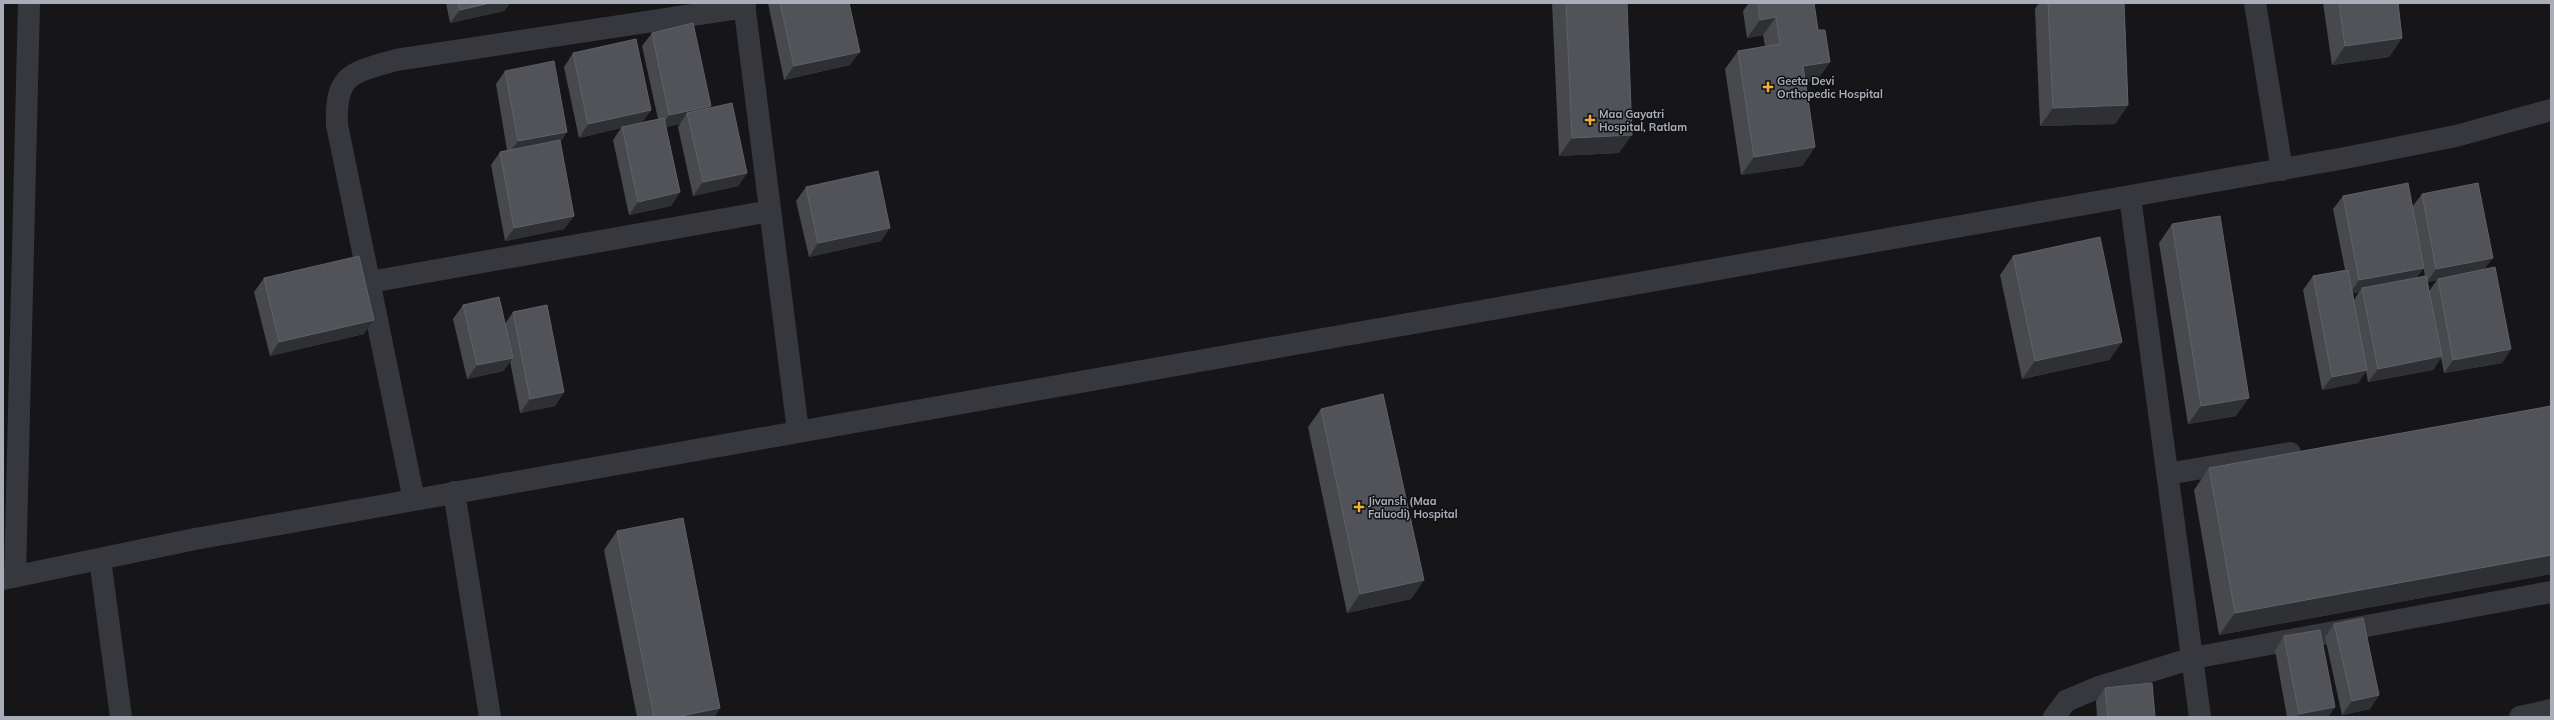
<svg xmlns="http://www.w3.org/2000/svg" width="2554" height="720" font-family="Mulish,sans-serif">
	<rect width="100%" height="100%" fill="#161618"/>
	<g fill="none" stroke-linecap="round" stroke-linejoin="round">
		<!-- minor -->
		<path stroke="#37383d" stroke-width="22" d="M744,3L798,431
			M2255,3L2282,170
			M2130,197L2200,717
			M370,282L770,211
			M2167,474L2290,453
			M454,492L490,717
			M414,500L337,125C335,74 351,73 396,60L745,7
			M100,559L121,717
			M15,577L29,3
			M3,579L195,539L414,500L2345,158L2456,136L2551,110
			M2054,717L2066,701L2099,687L2193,658L2551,592
			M2520,717L2551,710"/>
	</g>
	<!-- wall -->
	<path fill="#47494d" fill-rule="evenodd" d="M446,3H510L504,11L450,23Z
		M768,3H849L850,65L784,80Z
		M1552,3H1627L1619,153L1559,156Z
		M1749,3H1814L1818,30L1830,62L1817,80L1806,82L1815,147L1802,166L1741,175L1725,69L1738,51L1765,46L1763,35L1747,38L1743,11Z
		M2039,3H2124L2128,105L2115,124L2040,126L2035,9Z
		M2323,3H2398L2402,38L2389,57L2332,65Z
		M652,33L709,109L747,173L738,186L693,196L678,127L680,124L666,127L680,192L671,206L629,215L613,140L621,128L579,138L564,67L573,53L651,110L642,122L658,119L642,46Z
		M505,71L567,132L560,142L574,216L564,229L505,241L491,165L500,152L507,150L496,84Z
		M806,187L881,241L809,257L796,201Z
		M2422,194L2484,270L2511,349L2502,363L2444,373L2441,358L2433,370L2368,382L2366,371L2358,383L2322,390L2303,290L2313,276L2345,270L2333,209L2343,196L2412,207ZM2419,243L2425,276L2416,278L2424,268ZM2437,280L2429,291L2428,282ZM2359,292L2354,300L2353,293Z
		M2172,224L2236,416L2188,424L2159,243Z
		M2013,256L2122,342L2109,360L2022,379L2000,275Z
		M264,278L364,334L270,356L254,292Z
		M463,305L505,324L513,312L564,392L555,406L520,413L510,361L503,371L467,379L453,319Z
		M2551,406V574L2219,635L2194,490L2209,468Z
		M1321,409L1424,580L1411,599L1347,613L1308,427Z
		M617,531L720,708L714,717H637L604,550Z
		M2334,624L2379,695L2370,709L2342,715L2325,637Z
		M2284,636L2335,707L2328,717H2287L2275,650Z
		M2105,688L2155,717H2097L2096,701Z"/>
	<!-- shaded-wall -->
	<path fill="#2f3033" d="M490,3H510L504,11L450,23L460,10Z
		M1776,17L1763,35L1747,38L1760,20Z
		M2402,38L2389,57L2332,65L2345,46Z
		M860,52L850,65L784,80L794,66Z
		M1830,62L1817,80L1790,85L1803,66Z
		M2128,105L2115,124L2040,126L2053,108Z
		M711,106L702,119L687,113L680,124L660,128L669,115Z
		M651,110L642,123L622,127L621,128L579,138L588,124Z
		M567,132L557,145L508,154L518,141Z
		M1632,135L1619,153L1559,156L1572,138Z
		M1815,147L1802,166L1741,175L1754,157Z
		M747,173L738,186L693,196L703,182Z
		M680,192L671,206L629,215L638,202Z
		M574,216L564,229L505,241L514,228Z
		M890,228L881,241L809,257L818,243Z
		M2493,258L2483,271L2438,279L2437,280L2427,282L2436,269Z
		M2424,268L2414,281L2362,288L2359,292L2350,294L2359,280Z
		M374,320L364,334L270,356L279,342Z
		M2122,342L2109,360L2022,379L2035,361Z
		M2511,349L2502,363L2444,373L2453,360Z
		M2442,356L2433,370L2368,382L2378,369Z
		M513,358L503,371L467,379L477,365Z
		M2367,370L2358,383L2322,390L2332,377Z
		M564,392L555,406L520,413L530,399Z
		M2249,398L2236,416L2188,424L2201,406Z
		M2551,555V574L2219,635L2235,613Z
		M1424,580L1411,599L1347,613L1360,594Z
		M2379,695L2370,709L2342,715L2352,701Z
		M2335,707L2328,717H2296L2299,714Z
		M720,708L714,717H676Z"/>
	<!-- building -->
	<path fill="#525359" stroke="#5f6168" d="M458,3H490L460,10Z
		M780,3H849L860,52L794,66Z
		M1566,3H1627L1632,135L1572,138Z
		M1758,3H1814L1818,30H1825L1830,62L1803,66L1815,147L1754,157L1738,51L1780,44L1776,17L1760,20Z
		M2048,3H2124L2128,105L2053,108Z
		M2339,3H2398L2402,38L2345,46Z
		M693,23L711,106L669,115L652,33Z
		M636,39L651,110L588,124L573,53Z
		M554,61L567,132L518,141L505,71Z
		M732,103L747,173L703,182L687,113Z
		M664,118L680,192L638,202L622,127Z
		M560,140L574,216L514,228L500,152Z
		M878,171L890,228L818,243L806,187Z
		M2408,183L2424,268L2359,280L2343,196Z
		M2478,183L2493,258L2436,269L2422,194Z
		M2220,216L2249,398L2201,406L2172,224Z
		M2100,237L2122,342L2035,361L2013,256Z
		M359,256L374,320L279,342L264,278Z
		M2495,267L2511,349L2453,360L2438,279Z
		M2348,270L2367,370L2332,377L2313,276Z
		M2426,276L2442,356L2378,369L2362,288Z
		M499,297L513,358L477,365L463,305Z
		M547,305L564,392L530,399L513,312Z
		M1383,394L1424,580L1360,594L1321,409Z
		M2551,406V555L2235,613L2209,468Z
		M683,518L720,708L676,717H654L617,531Z
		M2363,618L2379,695L2352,701L2334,624Z
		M2320,630L2335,707L2299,714L2284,636Z
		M2152,683L2155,717H2108L2105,688Z"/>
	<!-- markers -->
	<g fill="#f2b134" stroke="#111113" stroke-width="1.5">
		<path d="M1766 81h4v4h4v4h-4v4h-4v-4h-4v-4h4z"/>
		<path d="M1588 114h4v4h4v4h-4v4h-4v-4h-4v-4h4z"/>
		<path d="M1357 501h4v4h4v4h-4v4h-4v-4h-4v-4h4z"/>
	</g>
	<g text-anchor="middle" stroke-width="3" stroke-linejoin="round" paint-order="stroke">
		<!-- poi labels -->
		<g font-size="11" font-weight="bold" fill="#a8adb8" stroke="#111113" text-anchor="start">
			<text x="1777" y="85">Geeta Devi<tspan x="1777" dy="13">Orthopedic Hospital</tspan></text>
			<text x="1599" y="118">Maa Gayatri<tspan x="1599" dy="13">Hospital, Ratlam</tspan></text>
			<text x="1368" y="505">Jivansh (Maa<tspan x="1368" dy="13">Faluodi) Hospital</tspan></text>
		</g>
	</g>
	<!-- border -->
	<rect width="2554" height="720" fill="none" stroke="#a8adb8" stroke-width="8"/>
</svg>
